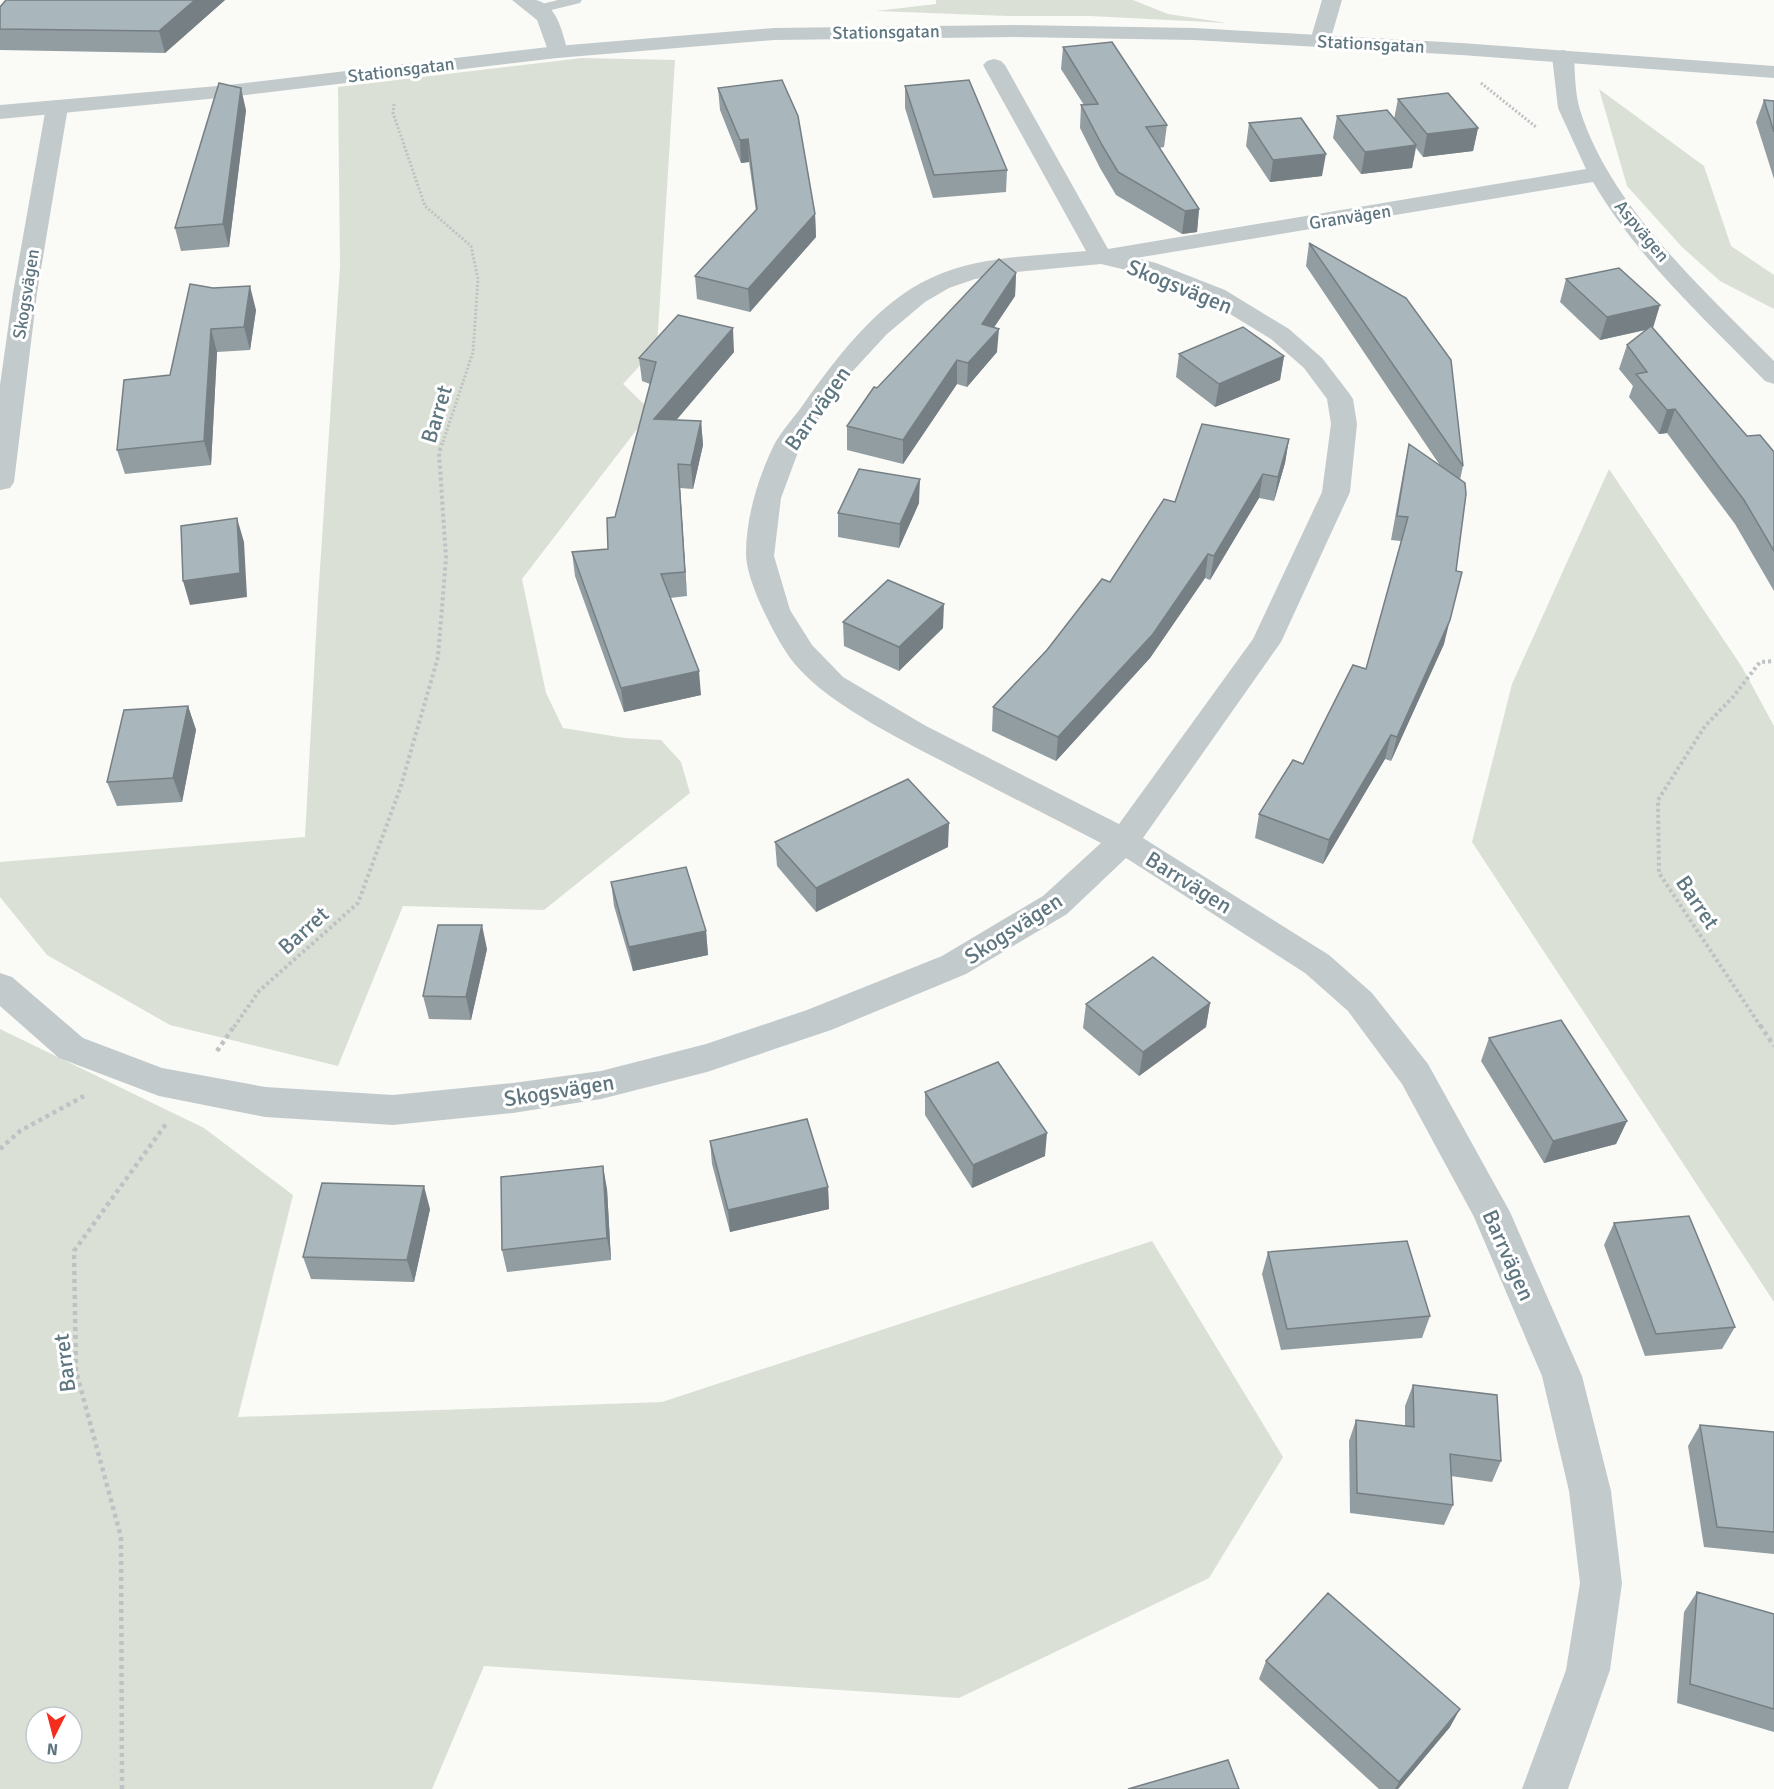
<svg xmlns="http://www.w3.org/2000/svg" width="1774" height="1789" font-family="Signika,sans-serif">
	<rect width="100%" height="100%" fill="#fafaf7"/>
	<!-- green -->
	<path fill="#dbe0d6" fill-rule="evenodd" d="M936,0H1133L1168,14L1227,23L1090,16H1008L876,11L936,4Z
		M582,58L675,60L657,347L623,384L651,411L522,579L546,693L563,728L625,738L661,740L681,762L690,793L544,910L403,906L338,1066L170,1025L47,955L0,897V862L305,837L318,599L340,266L338,87Z
		M1599,89L1704,166L1731,246L1774,275V309L1720,281L1682,247L1627,186Z
		M1609,469L1742,667L1774,726V1302L1472,842L1512,684Z
		M0,1029L204,1128L293,1195L238,1417L662,1402L1152,1241L1283,1457L1209,1578L959,1698L484,1666L432,1789H0ZM36,1717H72V1753H36Z"/>
	<g fill="none" stroke-linecap="round" stroke-linejoin="round">
		<!-- path-far2 -->
		<path stroke="#bdc2c4" stroke-width="3" stroke-dasharray="2 2" stroke-linecap="butt" d="M1481,83L1536,127
			M394,104L393,113L425,206L471,246L478,279L473,352L442,445"/>
		<!-- path-far1 -->
		<path stroke="#bdc2c4" stroke-width="4" stroke-dasharray="3 3" stroke-linecap="butt" d="M234,1027L259,991L358,903L400,789L438,657L446,558L439,453L442,443
			M1761,1027L1659,873L1658,800L1705,726L1733,697L1760,662L1774,661"/>
		<!-- path -->
		<path stroke="#bdc2c4" stroke-width="4.5" stroke-dasharray="4 4" stroke-linecap="butt" d="M1760,1025L1774,1046
			M217,1051L235,1025
			M0,1149L20,1131L84,1096
			M122,1789L121,1537L76,1371L74,1251L166,1124"/>
		<!-- service -->
		<path fill="#c2cacc" fill-rule="evenodd" d="M558,0H582L580,3L539,13L532,9L534,6Z"/>
		<!-- minor -->
		<path fill="#c2cacc" fill-rule="evenodd" d="M512,0C519,0 529,0 536,0C558,5 563,35 568,52L564,56L557,58L550,56L537,20Z
			M1322,0H1342L1330,41L1327,45L1320,47L1313,45L1310,41Z
			M1563,50L1570,52L1574,56C1575,74 1575,93 1580,110C1611,208 1704,290 1774,361V384L1765,381C1705,319 1637,258 1593,182L1136,258L1156,263L1225,290L1289,329L1322,358L1349,393L1353,399L1357,424L1350,492L1281,642L1143,838L1329,955L1372,993L1428,1064L1510,1212L1582,1376L1611,1491L1622,1583L1610,1670L1568,1789H1522L1566,1670L1580,1583L1569,1491L1542,1376L1474,1217L1402,1084L1348,1011L1305,973L1126,858L1067,914L966,974L831,1030L707,1072L601,1099L513,1113L393,1125L265,1117L159,1096L59,1058L0,1006V973L12,977L83,1038L162,1068L265,1087L393,1095L513,1083L601,1071L706,1044L807,1010L942,956L1043,896L1101,843C1053,818 1005,794 957,769C906,742 823,703 790,658C774,635 746,581 746,554C746,517 758,478 774,445C781,432 791,421 800,409C834,361 876,303 931,278C978,256 1035,256 1086,251L983,65L987,61L994,59L1001,61L1005,65L1108,249L1586,169L1558,108L1552,56L1556,52ZM1101,264L1139,273L1207,300L1271,339L1304,368L1327,399L1331,424L1322,492L1253,639L1119,824L926,726L843,677L812,645L790,610L774,556L781,498L801,444L850,374L887,334L925,302L949,288L975,279L1016,272Z
			M57,100L65,102L68,107L37,293L14,482L10,488L0,490V385L13,293L46,107L49,102Z"/>
		<!-- tertiary -->
		<path fill="#c2cacc" fill-rule="evenodd" d="M1014,25L1194,28L1461,43L1774,66V78L1461,55L1194,40L1014,37L774,40L557,58L229,97L0,119V105L229,85L557,46L774,28Z"/>
	</g>
	<!-- wall -->
	<path fill="#919da1" d="M6,0H225L165,53L0,50V29Z
		M1063,47L1167,125L1164,147L1159,148L1199,209L1197,232L1182,234L1116,195L1100,168L1080,128L1081,105H1084L1061,69Z
		M905,86L1007,170L1006,192L933,198L905,108Z
		M718,88L815,214L816,237L750,312L697,299L695,276L756,211L749,162L741,163L720,110Z
		M1398,99L1478,128L1473,151L1423,157L1416,148L1412,168L1361,174L1333,138L1337,116L1394,119Z
		M1764,100L1774,101V179L1756,122Z
		M246,110L229,247L181,251L175,228Z
		M1249,123L1322,176L1270,182L1246,146Z
		M1309,243L1463,466L1460,480L1444,644L1391,761L1385,759L1323,864L1255,838L1259,814L1303,764L1366,669L1401,541L1391,540L1404,468L1409,444L1441,467L1306,266Z
		M1016,273L1015,296L994,327L997,352L967,387L957,384L903,464L847,450V426L877,388Z
		M1566,279L1653,328L1747,436L1774,452V591L1735,524L1667,433L1659,434L1629,397L1633,386L1619,369L1627,345L1646,330L1600,340L1560,302Z
		M190,284L256,310L250,350L217,352L211,465L125,474L117,450L170,375Z
		M734,352L676,420L701,421L703,445L693,489L680,488L687,596L670,598L701,695L624,712L575,576L572,552L608,549L650,384L642,381L639,358Z
		M1179,354L1284,356L1280,380L1215,407L1176,377Z
		M1289,439L1285,463L1274,501L1259,498L1210,580L1205,578L1150,658L1056,761L992,731L993,707L1110,582L1175,502Z
		M919,503L899,548L838,537V513Z
		M843,622L943,628L899,671L844,646Z
		M188,706L196,730L182,802L117,806L107,782Z
		M775,842L948,847L816,912L777,866Z
		M611,882L706,931L708,955L633,971L614,906Z
		M487,949L471,1020L429,1019L423,996Z
		M1210,1003L1206,1027L1139,1076L1083,1028L1086,1004Z
		M1489,1038L1627,1121L1616,1144L1544,1163L1481,1061Z
		M925,1092L1045,1156L972,1188L925,1115Z
		M710,1141L828,1187L829,1209L730,1232L712,1164Z
		M607,1189L611,1260L507,1272L502,1250Z
		M430,1209L414,1282L311,1279L303,1257Z
		M1614,1223L1735,1327L1722,1349L1645,1356L1604,1245Z
		M1268,1252L1430,1316L1422,1338L1281,1350L1262,1274Z
		M1413,1385L1501,1461L1492,1482L1451,1476L1453,1505L1444,1525L1350,1513L1349,1441L1356,1420L1405,1426V1406Z
		M1700,1425L1774,1432V1554L1704,1547L1688,1446Z
		M1697,1592L1774,1614V1732L1677,1703L1684,1612Z
		M1266,1661L1450,1727L1398,1789H1379L1259,1679Z"/>
	<!-- shaded-wall -->
	<path fill="#767f83" d="M195,0H225L165,53L159,31Z
		M241,88L246,110L229,247L223,224Z
		M1478,128L1473,151L1423,157L1427,134Z
		M748,139L749,162L741,163L740,140Z
		M1416,145L1412,168L1361,174L1365,152Z
		M1326,154L1322,176L1270,182L1273,160Z
		M1199,209L1197,232L1182,234L1185,211Z
		M815,214L816,237L750,312L748,289Z
		M1016,273L1015,296L981,347L982,324Z
		M250,286L256,310L250,350L244,327Z
		M1660,305L1653,328L1600,340L1607,317Z
		M733,328L734,352L657,443L654,419Z
		M211,329L217,352L211,465L204,441Z
		M999,329L997,352L967,387L968,363Z
		M1284,356L1280,380L1215,407L1219,384Z
		M957,360V384L903,464V440Z
		M1675,409L1667,433L1659,434L1667,410Z
		M701,421L703,445L693,489L691,465Z
		M1289,439L1285,463L1274,501L1278,477Z
		M678,464L680,488L687,596L685,572Z
		M1263,474L1259,498L1210,580L1214,556Z
		M920,479L919,503L899,548L900,524Z
		M237,518L244,542L247,597L190,605L183,581Z
		M1208,554L1205,578L1150,658L1056,761L1058,737Z
		M944,604L943,628L899,671V647Z
		M1450,620L1444,644L1391,761L1397,737Z
		M699,671L701,695L624,712L621,688Z
		M188,706L196,730L182,802L173,778Z
		M1391,735L1385,759L1323,864L1329,840Z
		M949,823L948,847L816,912V888Z
		M482,925L487,949L471,1020L466,997Z
		M706,931L708,955L633,971L629,947Z
		M1210,1003L1206,1027L1139,1076L1143,1052Z
		M1627,1121L1616,1144L1544,1163L1553,1141Z
		M1047,1133L1045,1156L972,1188L973,1165Z
		M603,1166L607,1189L611,1260L607,1238Z
		M424,1186L430,1209L414,1282L407,1260Z
		M828,1187L829,1209L730,1232L728,1210Z
		M1460,1709L1450,1727L1398,1789H1395L1399,1782Z"/>
	<!-- building -->
	<path fill="#a9b6bb" stroke="#767f83" stroke-width="1.5" d="M6,0H195L159,31L0,29V7Z
		M1112,42L1167,125L1146,127L1199,209L1185,211L1118,172L1102,145L1081,105L1098,104L1063,47Z
		M782,80L798,116L815,214L748,289L695,276L757,209L748,139L740,140L718,88Z
		M969,80L1007,170L934,175L905,86Z
		M219,83L241,88L223,224L175,228Z
		M1448,93L1478,128L1427,134L1398,99Z
		M1764,100L1774,101V132Z
		M1387,110L1416,145L1365,152L1337,116Z
		M1301,118L1326,154L1273,160L1249,123Z
		M1309,243L1406,298L1451,360L1463,466Z
		M999,259L1016,273L982,324L999,329L968,363L957,360L903,440L847,426L874,387L877,388Z
		M1619,268L1660,305L1607,317L1566,279Z
		M190,284L213,288L250,286L244,327L211,329L204,441L117,450L124,380L170,375Z
		M678,315L733,328L654,419L701,421L691,465L678,464L685,572L661,574L699,671L621,688L572,552L608,549L607,518L615,517L656,362L639,358Z
		M1651,326L1747,436L1760,435L1774,452V551L1744,500L1675,409L1667,410L1636,374L1647,372L1627,345Z
		M1243,327L1284,356L1219,384L1179,354Z
		M1202,424L1289,439L1278,477L1263,474L1214,556L1208,554L1153,634L1058,737L993,707L1047,650L1102,579L1110,582L1164,499L1175,502Z
		M1409,444L1465,483L1466,494L1456,571L1462,572L1450,620L1397,737L1391,735L1329,840L1259,814L1293,760L1303,764L1353,665L1366,669L1408,517L1397,516Z
		M859,469L920,479L900,524L838,513Z
		M237,518L240,573L183,581L181,526Z
		M888,580L944,604L899,647L843,622Z
		M188,706L173,778L107,782L124,710Z
		M908,779L949,823L816,888L775,842Z
		M686,867L706,931L629,947L611,882Z
		M438,925H482L466,997L423,996Z
		M1153,957L1210,1003L1143,1052L1086,1004Z
		M1561,1020L1627,1121L1553,1141L1489,1038Z
		M998,1062L1047,1133L973,1165L925,1092Z
		M807,1119L828,1187L728,1210L710,1141Z
		M603,1166L607,1238L502,1250L501,1177Z
		M322,1183L424,1186L407,1260L303,1257Z
		M1689,1216L1735,1327L1656,1334L1614,1223Z
		M1407,1241L1430,1316L1287,1329L1268,1252Z
		M1413,1385L1497,1395L1501,1461L1450,1454L1453,1505L1357,1493L1356,1420L1414,1427Z
		M1700,1425L1774,1432V1532L1717,1527Z
		M1697,1592L1774,1614V1709L1690,1684Z
		M1328,1593L1460,1709L1399,1782L1266,1661Z
		M1228,1760L1239,1789H1128Z"/>
	<g text-anchor="middle" stroke-width="6" stroke-linejoin="round" paint-order="stroke">
		<!-- far-street labels -->
		<g font-size="18" fill="#5e7680" stroke="#fff">
			<text transform="translate(886 32) rotate(-1)" y="6">Stationsgatan</text>
			<text transform="translate(1371 44) rotate(3)" y="6">Stationsgatan</text>
			<text transform="translate(401 70) rotate(-7)" y="6">Stationsgatan</text>
			<text transform="translate(1350 217) rotate(-9)" y="6">Granvägen</text>
			<text transform="translate(1642 231) rotate(50)" y="6">Aspvägen</text>
			<text transform="translate(26 294) rotate(-81)" y="6">Skogsvägen</text>
		</g>
		<!-- street labels -->
		<g font-size="22" fill="#5e7680" stroke="#fff">
			<text transform="translate(1180 286) rotate(22)" y="8">Skogsvägen</text>
			<text transform="translate(817 408) rotate(-55)" y="8">Barrvägen</text>
			<text transform="translate(436 414) rotate(-73)" y="8">Barret</text>
			<text transform="translate(1189 882) rotate(32)" y="8">Barrvägen</text>
			<text transform="translate(1698 902) rotate(56)" y="8">Barret</text>
			<text transform="translate(1013 928) rotate(-33)" y="8">Skogsvägen</text>
			<text transform="translate(303 930) rotate(-42)" y="8">Barret</text>
			<text transform="translate(559 1090) rotate(-9)" y="8">Skogsvägen</text>
			<text transform="translate(1509 1255) rotate(66)" y="8">Barrvägen</text>
			<text transform="translate(64 1363) rotate(-97)" y="8">Barret</text>
		</g>
	</g>
	<!-- north arrow -->
	<g transform="translate(54 1735) rotate(186)"><circle r="28" fill="#ffffff" stroke="#bfc8cc" stroke-width="1.5"/>
	<path d="M0-4.5L10 22L0 15L-10 22Z" fill="#f52d1c"/>
	<text y="-9" font-size="16" font-weight="bold" text-anchor="middle" fill="#5e7680">N</text>
	</g>
</svg>
